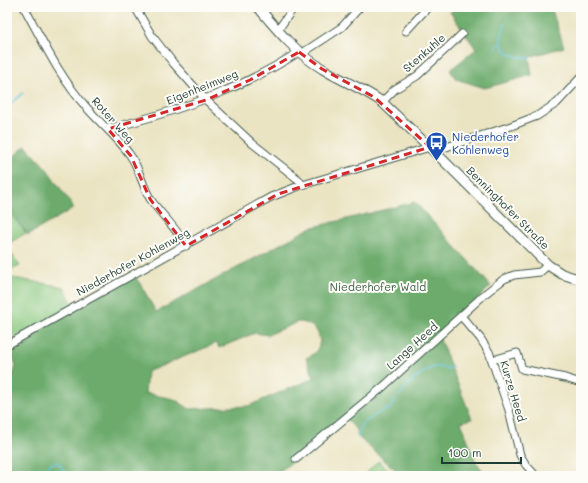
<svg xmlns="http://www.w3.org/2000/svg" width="588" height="483" font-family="Mali,sans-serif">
	<rect width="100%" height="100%" fill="#fdfcf7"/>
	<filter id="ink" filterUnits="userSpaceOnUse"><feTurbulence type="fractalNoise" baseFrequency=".025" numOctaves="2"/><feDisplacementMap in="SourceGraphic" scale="8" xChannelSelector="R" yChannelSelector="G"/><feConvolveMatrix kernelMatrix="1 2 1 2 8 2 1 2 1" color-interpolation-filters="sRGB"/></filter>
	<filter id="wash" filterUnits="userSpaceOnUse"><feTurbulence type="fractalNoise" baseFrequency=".012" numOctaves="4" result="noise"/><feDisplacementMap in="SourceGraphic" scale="16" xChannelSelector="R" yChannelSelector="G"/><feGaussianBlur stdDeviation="0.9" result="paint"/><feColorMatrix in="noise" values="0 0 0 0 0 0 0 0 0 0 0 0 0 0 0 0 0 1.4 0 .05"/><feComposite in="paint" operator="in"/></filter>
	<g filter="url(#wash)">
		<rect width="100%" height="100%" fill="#ebe4c3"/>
		<!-- green -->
		<path fill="#86c67d" stroke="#528258" d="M7,209L26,233L11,242L8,245L11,253L20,266L7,272Z
			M7,277L64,287L74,307L7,341Z
			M378,461L396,476H364Z"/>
		<!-- forest -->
		<path fill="#6cab6c" stroke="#467450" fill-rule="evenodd" d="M457,7H551L564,47L529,57L532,75L485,88L456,79L450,70L476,49L450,12Z
			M26,146L47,169L74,208L28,235L7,209V162Z
			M415,202L491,286L439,337L472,419L461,422L476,462L487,476H402L357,436L358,432L344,416L296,459L273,476H7V394L16,366L8,344L134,275L141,285L156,312L310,228ZM298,322C322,322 328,350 306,358L314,378L248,406L190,409L174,399L145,393L147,372L217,343L219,348L255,333L268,335Z"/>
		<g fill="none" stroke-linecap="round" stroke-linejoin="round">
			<!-- stream -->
			<path stroke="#57c0d4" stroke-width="1.5" d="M505,23C505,29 501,32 501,38C502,57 515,56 531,58
				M495,49L498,45L502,43
				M7,107L23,93
				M399,396C406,386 425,367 437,367C443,367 448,370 453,367
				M358,437L361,425L382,411L390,409L395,400
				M7,465L8,467L22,469L27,476
				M48,466L53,463H59L67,476
				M42,473L46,476
				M36,476L40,475L43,472"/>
		</g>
	</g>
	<g filter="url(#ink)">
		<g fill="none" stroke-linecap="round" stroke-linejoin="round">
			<defs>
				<path id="minor" d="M24,7C43,42 60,78 87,108C101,124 118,138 130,155C140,169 142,186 151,200C162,216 177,228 186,246
					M135,7L152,36L174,64L206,100L252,143L299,180L302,185
					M278,30L294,7
					M406,31L428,7
					M301,54L342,27L360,7
					M382,102L395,89L417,76L462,34
					M108,129C177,111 238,91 299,52
					M434,151L511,126L537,116L557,103L581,77
					M461,316L480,338L489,352L509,410L520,455L526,465L536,476
					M7,345L271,197L299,186L430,147
					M493,360L517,353L522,369L565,378L581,383
					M296,459L384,386L486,293L504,279L514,275L540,272L548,265"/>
				<path id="major" d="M258,7C277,30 297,54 323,69C342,81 364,89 382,102L443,160L548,265L562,274L581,280"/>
			</defs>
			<!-- minor casing -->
			<use href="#minor" stroke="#3e5649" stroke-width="9"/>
			<!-- major casing -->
			<use href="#major" stroke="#3e5649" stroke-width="11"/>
			<!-- minor -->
			<use href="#minor" stroke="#fff" stroke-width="7"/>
			<!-- major -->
			<use href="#major" stroke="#fff" stroke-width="9"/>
		</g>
	</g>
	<!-- marked area -->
	<path fill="none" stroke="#d62828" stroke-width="3" stroke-dasharray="8 5" stroke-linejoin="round" d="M299,52L322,69L374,97L430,147L278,194L186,246L150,199L131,156L108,129L206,100L250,80Z"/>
	<!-- icons -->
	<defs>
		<symbol id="bus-pin" viewBox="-11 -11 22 30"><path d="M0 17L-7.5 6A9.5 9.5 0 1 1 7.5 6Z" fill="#1a4fb4" stroke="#fdfcf7"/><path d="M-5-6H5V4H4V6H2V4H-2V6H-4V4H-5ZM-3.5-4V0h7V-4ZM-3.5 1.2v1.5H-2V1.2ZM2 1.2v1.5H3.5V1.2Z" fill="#fff"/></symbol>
	</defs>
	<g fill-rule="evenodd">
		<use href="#bus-pin" x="424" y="130" width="25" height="34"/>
	</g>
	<g text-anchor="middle" stroke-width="4" stroke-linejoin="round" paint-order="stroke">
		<!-- street labels -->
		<g font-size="11" fill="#1f3d34" stroke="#fdfcf7">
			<text transform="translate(424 53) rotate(-41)" y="4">Stenkuhle</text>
			<text transform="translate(202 87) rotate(-22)" y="4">Eigenheimweg</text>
			<text transform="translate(113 120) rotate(48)" y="4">Roter Weg</text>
			<text transform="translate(508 208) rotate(45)" y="4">Benninghofer Straße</text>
			<text transform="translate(133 262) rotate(-29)" y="4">Niederhofer Kohlenweg</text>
			<text transform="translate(412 346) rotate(-42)" y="4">Lange Heed</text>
			<text transform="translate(513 391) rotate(73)" y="4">Kurze Heed</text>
		</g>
		<!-- transit labels -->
		<g font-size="11" fill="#164399" stroke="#fdfcf7" text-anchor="start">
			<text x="452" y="141">Niederhofer<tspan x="452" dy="13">Kohlenweg</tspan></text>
		</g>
		<!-- park labels -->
		<g font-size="11" fill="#395f46" stroke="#fdfcf7">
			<text x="378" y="291">Niederhofer Wald</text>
		</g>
	</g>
	<!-- margin -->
	<rect width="588" height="483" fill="none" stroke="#fdfcf7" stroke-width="24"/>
	<!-- scale -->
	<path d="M442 457v6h79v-6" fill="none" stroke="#1f3d34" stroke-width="2"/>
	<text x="448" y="457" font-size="12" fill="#1f3d34" stroke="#fdfcf7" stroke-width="3" paint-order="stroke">100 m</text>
</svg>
